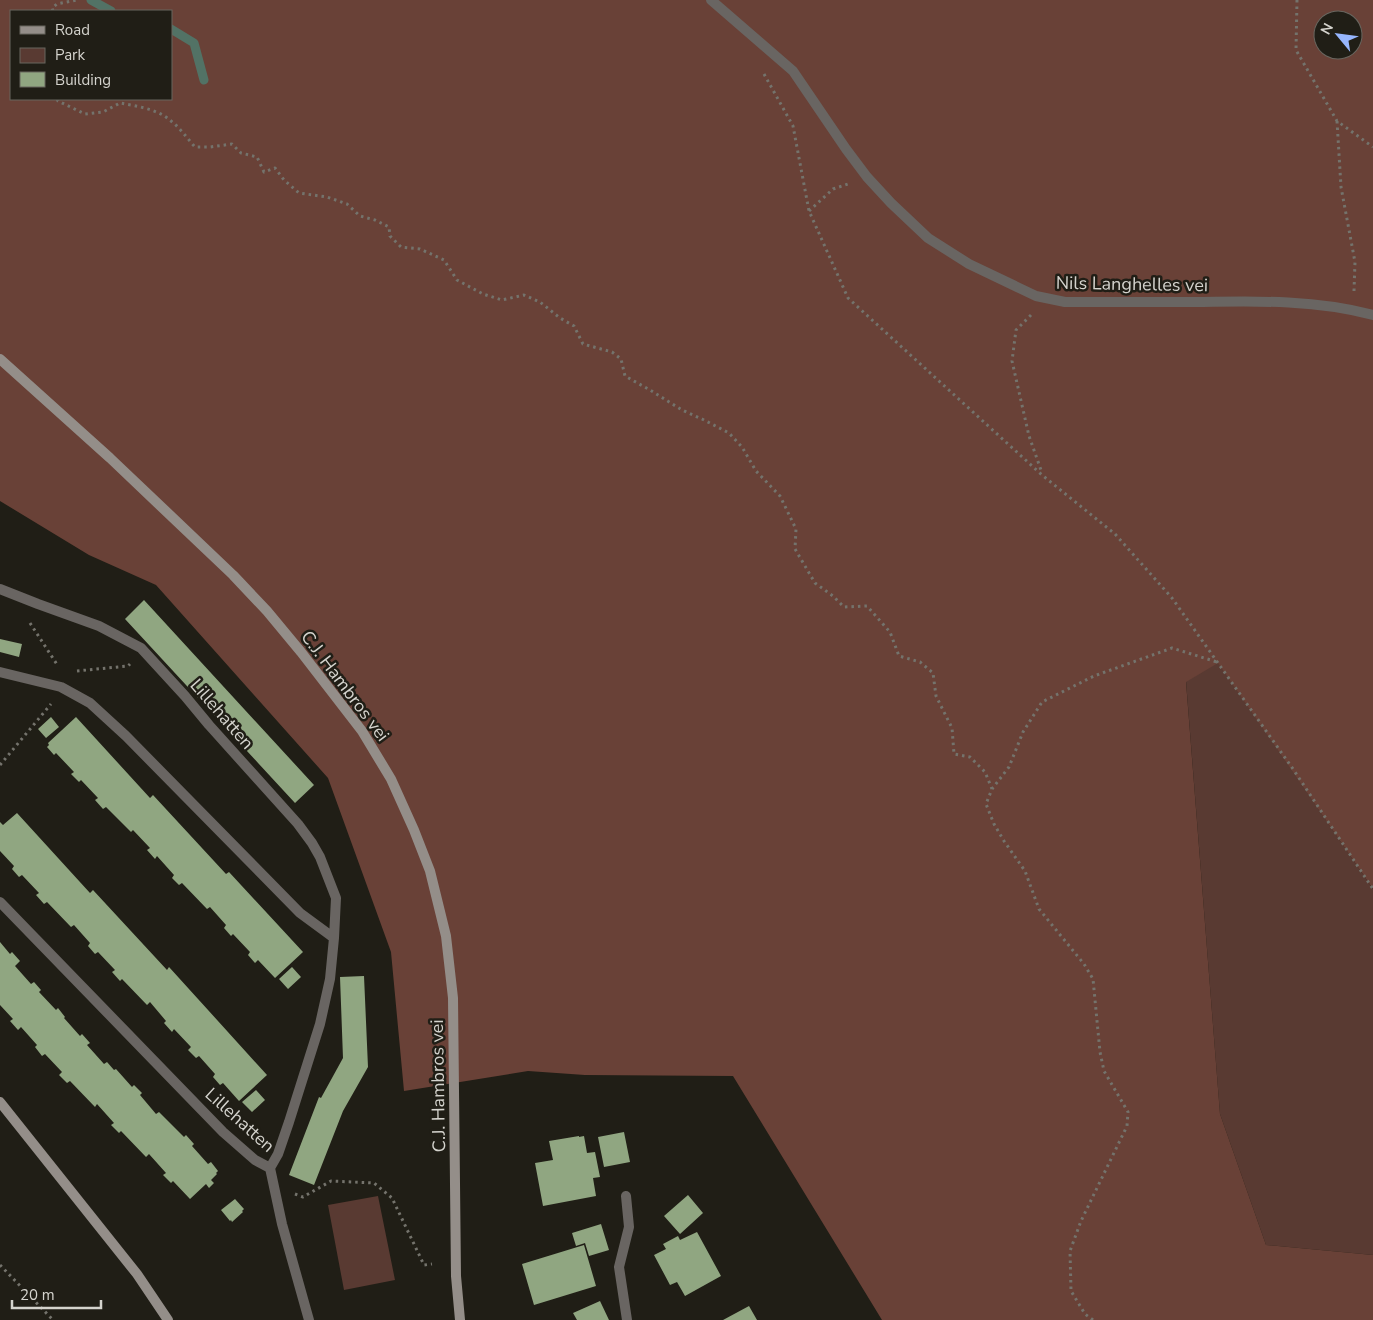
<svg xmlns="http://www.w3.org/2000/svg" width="1373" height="1320" font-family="'Nunito Sans',sans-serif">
	<rect width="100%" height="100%" fill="#201e16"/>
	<!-- green -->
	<path fill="#593a32" d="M1218,662L1373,889V1255L1266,1245L1220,1114L1186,681Z
		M378,1196L395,1280L344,1290L328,1205Z"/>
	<!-- forest -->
	<path fill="#694137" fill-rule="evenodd" d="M0,0H1373V889L1218,663L1186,682L1220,1114L1266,1245L1373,1255V1320H882L733,1076L585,1075L528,1071L404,1091L391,952L328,778L156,585L89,555L0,501ZM11,11H171V99H11ZM1323,20H1353V50H1323Z"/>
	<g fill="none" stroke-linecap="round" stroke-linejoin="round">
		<!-- stream -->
		<path stroke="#527265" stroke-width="9" d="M91,0L111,11
			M171,29L194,43L204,80"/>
	</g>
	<!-- building -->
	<path fill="#90a681" d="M144,600L314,785L295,803L125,619Z
		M0,639L22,644L19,657L0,652Z
		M51,717L59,727L46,738L38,729Z
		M76,717L150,798L153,795L226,874L229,872L303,952L275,978L258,960L255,963L248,955L250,952L233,934L231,936L224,928L226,925L210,907L207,909L182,883L179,885L172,878L174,875L157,856L155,859L147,850L150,848L133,830L131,832L106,807L103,809L95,800L98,798L81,780L79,782L71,774L74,772L56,753L54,755L47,747L49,745L48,743Z
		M17,813L90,893L93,890L167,970L169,967L267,1075L239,1101L223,1083L220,1085L213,1077L215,1074L199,1056L196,1058L188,1050L191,1047L174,1029L172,1032L164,1023L166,1021L150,1002L147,1005L122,979L120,981L112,972L115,970L98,952L95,954L88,946L90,943L74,925L71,927L47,902L44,904L36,895L39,893L22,875L19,877L12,869L14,866L0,851V822L3,825Z
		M0,942L10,954L12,952L20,961L15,966L31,984L34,982L41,990L39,992L56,1010L58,1008L65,1017L64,1018L80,1036L82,1034L90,1043L87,1045L104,1064L107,1062L114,1070L116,1069L132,1087L134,1085L142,1093L140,1095L156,1114L159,1112L184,1137L186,1135L194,1144L192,1146L208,1164L211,1162L218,1171L216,1173L217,1174L211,1180L214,1183L209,1188L206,1184L190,1199L173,1181L171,1183L163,1175L166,1173L149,1154L146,1157L121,1131L119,1133L111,1125L114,1123L97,1104L95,1107L70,1081L67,1083L59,1075L62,1072L45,1054L42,1056L35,1047L37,1045L21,1027L18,1030L10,1021L13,1019L0,1005Z
		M292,967L301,977L288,989L279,979Z
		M364,976L368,1067L343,1111L314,1185L289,1175L319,1097L321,1098L343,1058L340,977Z
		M256,1090L265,1100L252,1112L242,1102Z
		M624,1132L630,1162L604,1167L598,1137Z
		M579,1136V1137L584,1136L587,1153L595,1152L600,1177L593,1178L596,1196L543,1206L535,1163L553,1160L549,1141Z
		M688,1195L703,1213L680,1234L664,1216Z
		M235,1199L244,1209L242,1211L243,1212L232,1222L231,1220L230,1221L221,1210Z
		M601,1224L609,1250L589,1256L585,1243L576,1246L572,1233Z
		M697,1232L721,1276L685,1296L677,1282L670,1285L654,1255L666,1249L663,1244L678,1236L680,1240Z
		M584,1245L596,1286L534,1305L522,1264Z
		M600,1301L609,1320H577L573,1313Z
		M749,1306L757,1320H723Z"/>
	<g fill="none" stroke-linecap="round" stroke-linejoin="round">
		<!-- path -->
		<path stroke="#74736c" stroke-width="3" stroke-dasharray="2.5 4" stroke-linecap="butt" d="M1297,0L1296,50L1337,121L1373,147
			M53,11L52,8L57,4L77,0
			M764,74L793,126L809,211L848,298L1042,475L1115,534L1172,598L1293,769L1373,889
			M57,99L58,101L85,114L103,112L120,103C136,106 158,109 171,121C180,128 187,138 195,147H210L232,144L241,153L257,157L264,172L275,168L284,180L299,193L327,197L347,204L360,216L375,220L389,227L390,236L401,247L420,249L444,260L457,280L483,294L502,300L524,295L540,302L560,318L574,326L583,344L612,352L621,359L625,376L650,390L682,410L704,420L729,433L742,447L756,471L780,496L796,529L795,549L815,583L833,596L844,607L867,606L890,632L899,656L920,662L933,673L936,696L952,728L954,754L970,757L985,772L992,789
			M1337,121L1341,187L1355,262L1354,291
			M809,211L833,189L848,184
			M1031,315L1016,330L1012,361L1029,436L1042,473
			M30,623L58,666
			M77,671L128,666L130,664
			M0,765L51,704
			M295,1194L303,1197L331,1181L374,1183L392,1198L424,1265L432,1264
			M0,1265L53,1320
			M1093,1320L1085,1314L1071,1291L1070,1251L1081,1221L1127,1126L1128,1112L1104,1071L1100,1052L1093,979L1084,964L1039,909L1025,871L1004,841L994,824L986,804L992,789L1009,767L1023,732L1042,702L1094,676L1172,648L1217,662"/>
		<!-- lane -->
		<path stroke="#696562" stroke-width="10" d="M711,0L793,71L846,149L867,177L891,203L928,238L969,264L1036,296L1065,302C1111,302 1157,302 1203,302C1259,301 1318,300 1373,315"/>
		<!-- street -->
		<path stroke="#696562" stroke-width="10" d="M0,589L38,604L99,626L141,648L185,696L209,725L298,824L312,843L320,857L336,898L334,938L330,979L320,1024L289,1122L278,1154L270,1168
			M0,672L61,687L90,703L126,736L300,913L334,938
			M0,902L223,1132L255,1160L270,1168L282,1224L309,1320
			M626,1196L629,1227L619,1267L627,1320"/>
		<!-- secondary -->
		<path stroke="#948e89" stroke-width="10" d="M0,359L110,458L233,575L267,611L301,652L362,731L391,779L414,830L430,871L446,936L453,998L456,1276L460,1320
			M0,1102L137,1274L168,1320"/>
	</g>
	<g text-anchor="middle" stroke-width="5" stroke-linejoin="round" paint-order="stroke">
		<!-- street labels -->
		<g font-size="18" fill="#d4d3cd" stroke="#201e16">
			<text transform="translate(1132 284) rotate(1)" y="6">Nils Langhelles vei</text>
			<text transform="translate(345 686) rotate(53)" y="6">C.J. Hambros vei</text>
			<text transform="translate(222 714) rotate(49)" y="6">Lillehatten</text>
			<text transform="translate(438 1086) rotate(-91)" y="6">C.J. Hambros vei</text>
			<text transform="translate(240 1120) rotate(42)" y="6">Lillehatten</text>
		</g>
	</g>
	<!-- legend -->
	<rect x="10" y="10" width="162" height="90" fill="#201e16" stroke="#68665f"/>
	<rect x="20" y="26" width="25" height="8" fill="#948e89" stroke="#68665f"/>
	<text x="55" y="35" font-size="15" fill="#d4d3cd">Road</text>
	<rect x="20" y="48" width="25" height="15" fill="#593a32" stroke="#68665f"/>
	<text x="55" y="60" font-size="15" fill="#d4d3cd">Park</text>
	<rect x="20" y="72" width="25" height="15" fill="#90a681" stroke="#68665f"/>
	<text x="55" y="85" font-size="15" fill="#d4d3cd">Building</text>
	<!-- north arrow -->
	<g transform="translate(1338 35) rotate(299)"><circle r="24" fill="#201e16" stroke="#68665f"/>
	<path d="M0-4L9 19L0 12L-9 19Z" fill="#97b6fd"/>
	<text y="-8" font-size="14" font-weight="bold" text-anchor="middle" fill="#d4d3cd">N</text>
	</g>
	<!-- scale -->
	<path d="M12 1300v8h89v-8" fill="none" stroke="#d4d3cd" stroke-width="2.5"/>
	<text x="20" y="1300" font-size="15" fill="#d4d3cd" stroke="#201e16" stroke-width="4" paint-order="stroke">20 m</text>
</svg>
